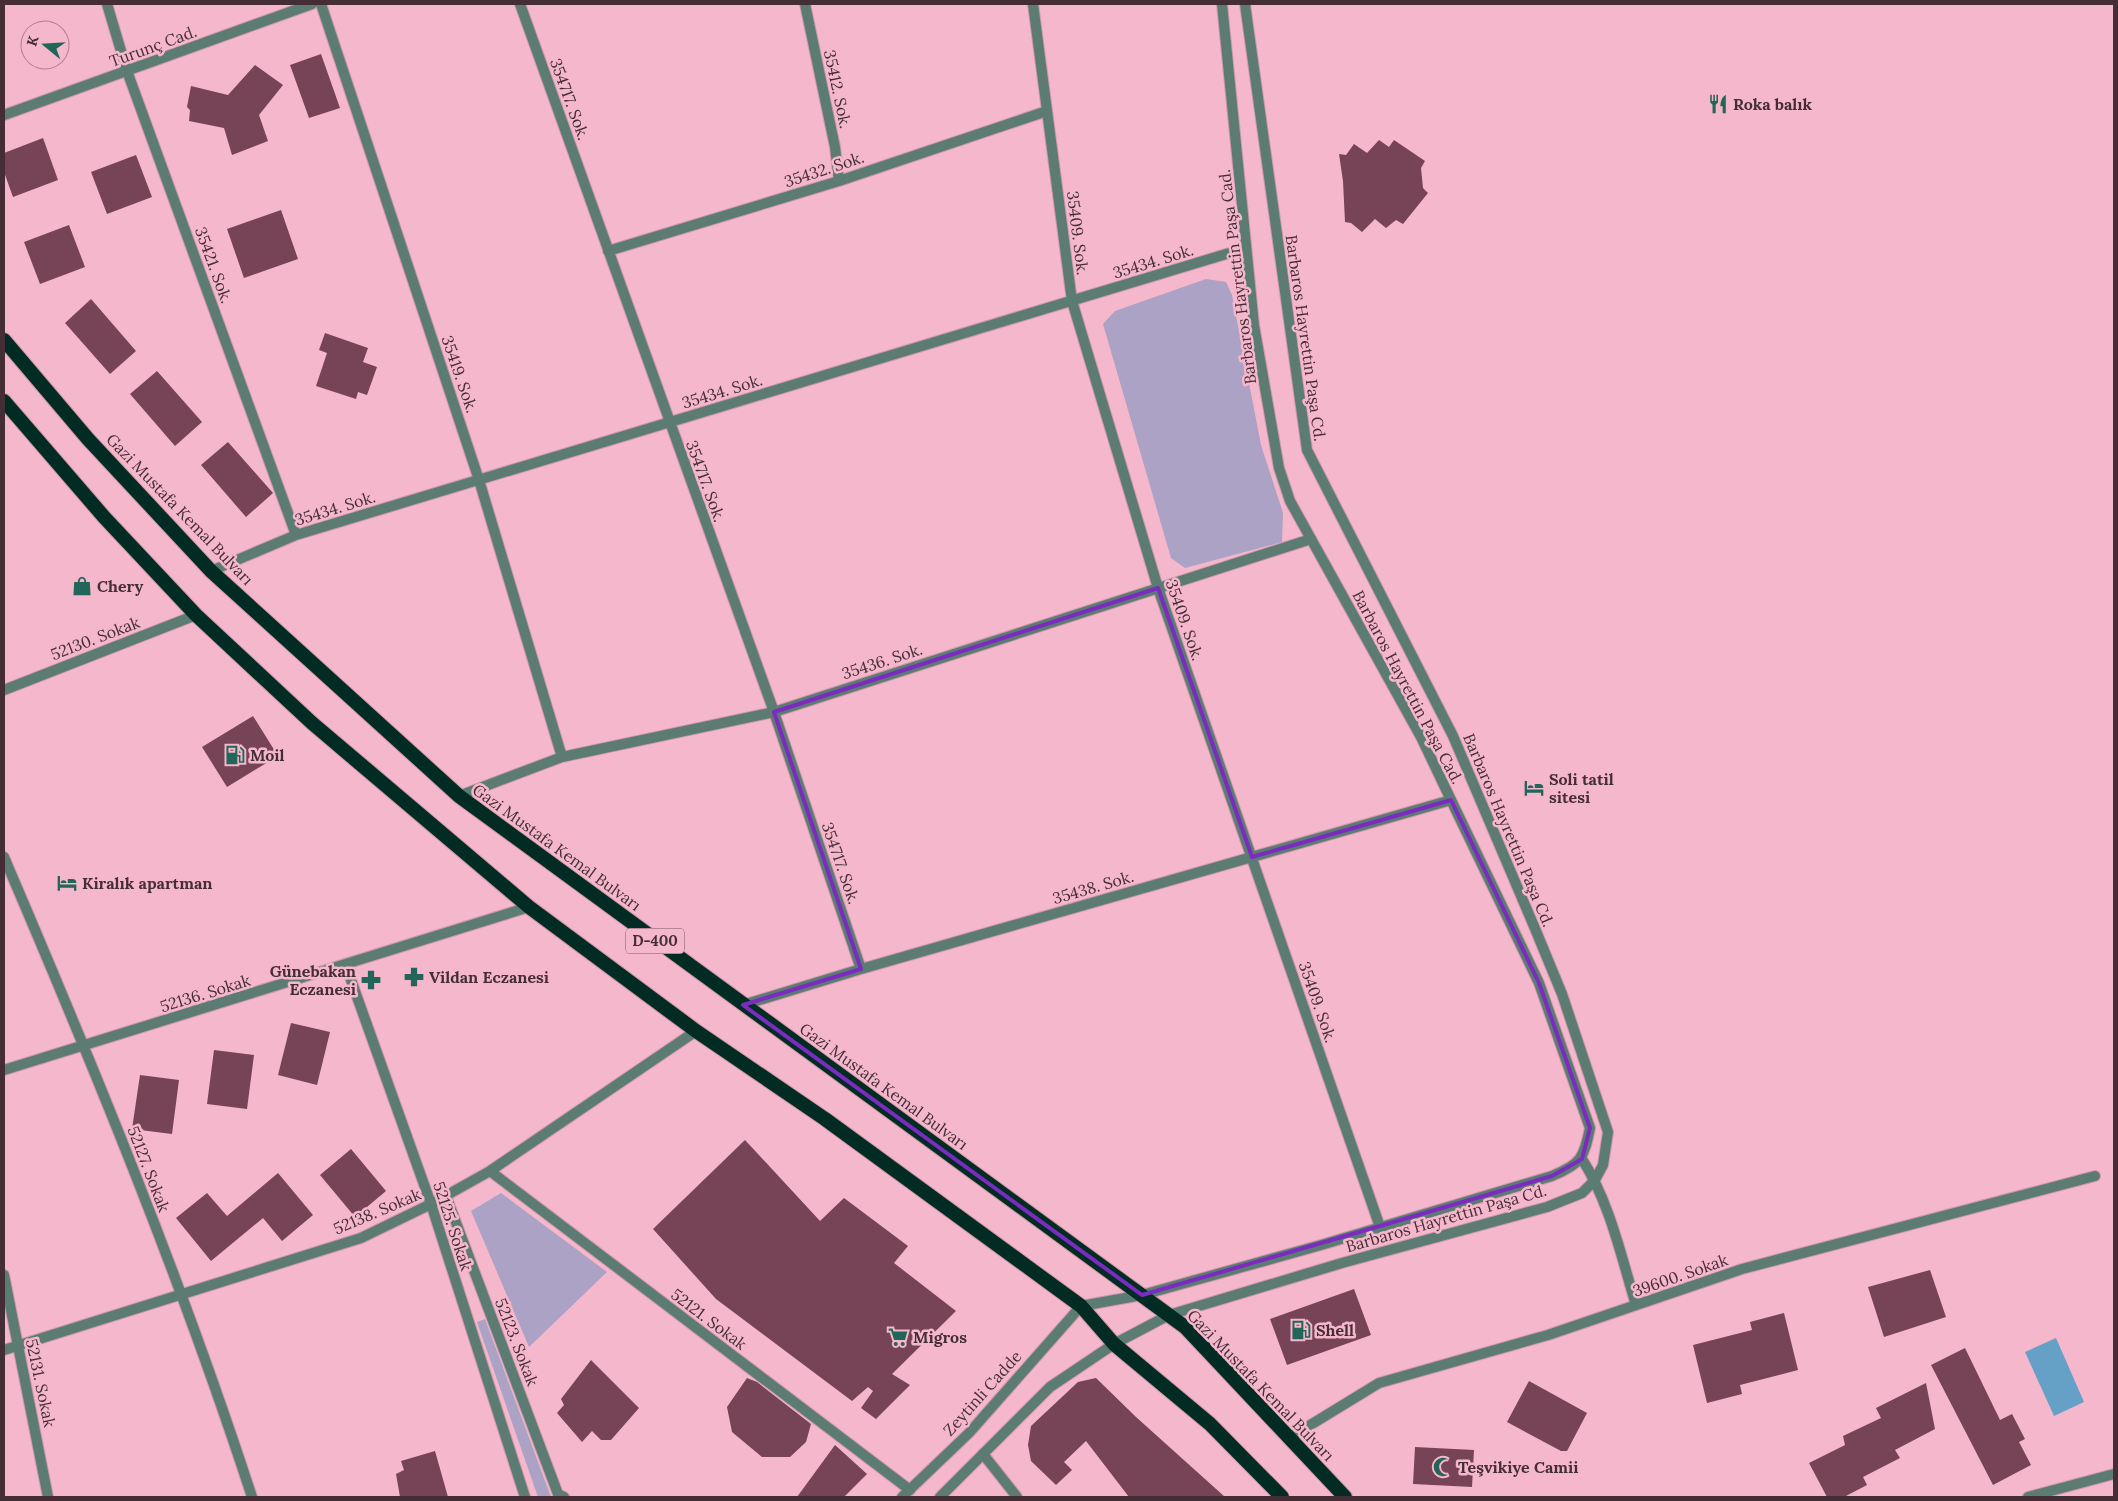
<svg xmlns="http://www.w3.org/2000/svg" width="2118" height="1501" font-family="Lora,serif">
	<rect width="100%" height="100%" fill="#f5b7cb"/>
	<!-- green -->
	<path fill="#aba2c5" d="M1206,279L1226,282L1232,295L1261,445L1283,513L1282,542L1185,568L1171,558L1103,324L1115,311Z
		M501,1193L607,1272L529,1347L471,1211Z
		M485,1319L551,1497H538L477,1322Z"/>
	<!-- water -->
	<path fill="#65a1c7" d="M2056,1338L2084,1402L2054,1416L2025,1352Z"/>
	<!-- building -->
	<path fill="#774356" d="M321,54L340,108L309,118L290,65Z
		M255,65L283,85L259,115L268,141L232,155L224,128L189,121L190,110L187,107L191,86L228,95Z
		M43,138L58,180L13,197L4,172V153Z
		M1379,140L1389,147L1394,140L1425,161L1421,168L1423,188L1428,193L1403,224L1396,220L1386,228L1375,219L1362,232L1351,223L1345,222L1343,181L1339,154L1346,155L1354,144L1367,153Z
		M136,155L152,197L107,214L91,172Z
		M281,210L298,259L244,278L227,229Z
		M69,225L85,267L40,284L24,242Z
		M91,299L136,351L110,374L65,323Z
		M325,333L368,348L363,362L377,367L367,395L358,392L356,399L316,386L327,353L319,350Z
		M157,371L202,422L175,446L130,394Z
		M228,442L273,493L246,517L201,465Z
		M253,716L278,756L227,787L202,747Z
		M291,1023L330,1032L317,1085L278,1075Z
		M214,1050L254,1055L247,1109L207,1104Z
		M140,1075L179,1080L172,1134L132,1129Z
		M745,1140L820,1221L844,1198L908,1246L894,1263L956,1311L892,1374L910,1385L876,1419L861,1408L873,1391L868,1387L852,1401L716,1299L653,1229Z
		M351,1149L386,1191L355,1217L320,1175Z
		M278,1173L313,1215L282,1241L263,1218L211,1261L176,1218L207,1193L227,1216Z
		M1930,1270L1946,1317L1884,1337L1868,1287Z
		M1354,1289L1371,1335L1287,1365L1270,1319Z
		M1784,1313L1798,1370L1740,1385L1742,1394L1707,1403L1693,1345L1752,1330L1750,1322Z
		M1965,1348L2000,1420L2012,1414L2025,1439L2019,1442L2031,1465L1993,1485L1931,1365Z
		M591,1360L639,1408L611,1440H601L592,1431L582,1442L557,1413L564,1405L561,1399Z
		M747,1378L757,1382L811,1424L806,1442L790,1457H762L732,1432L727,1407Z
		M1096,1378L1136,1417L1225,1497H1129L1086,1441L1064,1462L1072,1470L1056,1485L1031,1461L1028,1445L1031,1426L1078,1382Z
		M1529,1381L1587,1413L1567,1451H1561L1507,1422Z
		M1926,1383L1935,1429L1895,1450L1900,1458L1863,1477L1867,1485L1844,1497H1827L1809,1463L1845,1445L1843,1436L1881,1418L1876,1408Z
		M835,1445L867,1474L844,1497H797Z
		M1415,1447L1474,1450L1472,1487L1413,1484Z
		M435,1451L448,1497H400L396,1474L404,1470L401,1461Z"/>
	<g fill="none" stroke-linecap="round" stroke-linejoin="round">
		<defs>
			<path id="minor" d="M107,4L127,71L296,535
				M321,4L479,480L562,757
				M520,4L774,712L861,969
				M805,4L835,147L839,181
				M1033,4L1072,301L1158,588L1380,1227
				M608,251L839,181L1047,111
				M211,571L296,535L1246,248
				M4,690L196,615
				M459,796L562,757L774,712L1311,539
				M4,857C94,1067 181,1279 252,1497
				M346,966L431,1204L525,1497
				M743,1005L861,969L1451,800
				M4,1070L529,907
				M1582,1159C1610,1203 1621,1256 1636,1305
				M490,1171L910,1490
				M446,1196L558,1494L564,1497
				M4,1275L48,1497
				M4,1350L361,1238L431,1204L490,1171L696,1031
				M1289,1438L1379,1383L1548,1335L1742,1269L2095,1176
				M983,1454L1017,1497
				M2028,1497L2114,1474"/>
			<path id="tertiary" d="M4,115L312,4
				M902,1497L969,1433L1081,1306L1142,1295L1321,1245L1552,1176C1581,1164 1584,1158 1590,1128L1539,983L1451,800L1421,737L1290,501L1279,468L1254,325L1222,4
				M940,1497L1050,1387L1114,1344L1169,1315L1342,1263L1547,1207L1582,1193L1595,1180L1603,1165L1608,1132L1562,994L1536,931L1453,736L1307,450L1245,4"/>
			<path id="trunk" d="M4,340L88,439L211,571L459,796L1185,1327L1345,1497
				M4,401L104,517L196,615L312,723L529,907L696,1031L825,1119L1081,1306L1114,1344L1210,1424L1282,1497"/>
		</defs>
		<!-- minor casing -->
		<use href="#minor" stroke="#ce99aa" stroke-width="12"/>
		<!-- tertiary casing -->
		<use href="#tertiary" stroke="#ce99aa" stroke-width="12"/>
		<!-- trunk casing -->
		<use href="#trunk" stroke="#ce99aa" stroke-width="16"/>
		<!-- minor -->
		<use href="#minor" stroke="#5c7c73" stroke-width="10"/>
		<!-- tertiary -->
		<use href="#tertiary" stroke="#5c7c73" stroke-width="10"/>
		<!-- trunk -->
		<use href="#trunk" stroke="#022b24" stroke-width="14"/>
	</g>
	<!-- marked area -->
	<path fill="none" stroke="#7b2cbf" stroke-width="4" stroke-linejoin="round" d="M1158,588L1252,857L1451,800L1539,983L1590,1128L1582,1159L1552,1176L1142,1295L743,1005L861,969L774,712Z"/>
	<!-- icons -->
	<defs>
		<symbol id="restaurant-bare" viewBox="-9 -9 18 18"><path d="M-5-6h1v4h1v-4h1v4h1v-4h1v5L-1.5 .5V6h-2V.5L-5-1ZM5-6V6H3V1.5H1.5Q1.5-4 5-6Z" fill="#216659" stroke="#f5b7cb" stroke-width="2.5" paint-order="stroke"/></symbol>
		<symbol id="shop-bare" viewBox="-9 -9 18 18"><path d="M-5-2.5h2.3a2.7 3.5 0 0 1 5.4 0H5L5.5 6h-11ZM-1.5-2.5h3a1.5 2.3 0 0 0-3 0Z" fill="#216659" stroke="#f5b7cb" stroke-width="2.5" paint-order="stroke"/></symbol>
		<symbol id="fuel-bare" viewBox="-9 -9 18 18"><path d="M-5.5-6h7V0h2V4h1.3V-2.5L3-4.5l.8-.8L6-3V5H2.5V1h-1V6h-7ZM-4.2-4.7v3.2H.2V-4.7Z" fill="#216659" stroke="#f5b7cb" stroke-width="2.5" paint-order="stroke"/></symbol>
		<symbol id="hotel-bare" viewBox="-9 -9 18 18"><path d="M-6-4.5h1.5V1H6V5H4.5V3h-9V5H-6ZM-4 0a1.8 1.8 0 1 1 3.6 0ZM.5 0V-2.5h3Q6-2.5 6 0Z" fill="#216659" stroke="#f5b7cb" stroke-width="2.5" paint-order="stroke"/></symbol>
		<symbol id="pharmacy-bare" viewBox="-9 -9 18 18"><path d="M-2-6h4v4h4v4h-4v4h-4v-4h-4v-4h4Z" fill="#216659" stroke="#f5b7cb" stroke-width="2.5" paint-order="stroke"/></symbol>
		<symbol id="supermarket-bare" viewBox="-9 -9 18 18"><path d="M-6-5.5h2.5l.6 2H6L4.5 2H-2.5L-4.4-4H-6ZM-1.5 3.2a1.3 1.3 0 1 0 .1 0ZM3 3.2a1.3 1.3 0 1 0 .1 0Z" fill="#216659" stroke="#f5b7cb" stroke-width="2.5" paint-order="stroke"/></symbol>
		<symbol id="mosque-bare" viewBox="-9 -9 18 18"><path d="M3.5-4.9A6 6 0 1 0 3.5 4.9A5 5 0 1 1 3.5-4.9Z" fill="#216659" stroke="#f5b7cb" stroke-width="2.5" paint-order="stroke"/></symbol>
	</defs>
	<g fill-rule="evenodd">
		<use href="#restaurant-bare" x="1704" y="90" width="28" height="28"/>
		<use href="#shop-bare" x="68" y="572" width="28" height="28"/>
		<use href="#fuel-bare" x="221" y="741" width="28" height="28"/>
		<use href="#hotel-bare" x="1520" y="774" width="28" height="28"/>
		<use href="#hotel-bare" x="53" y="869" width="28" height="28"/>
		<use href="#pharmacy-bare" x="400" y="963" width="28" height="28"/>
		<use href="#pharmacy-bare" x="357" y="966" width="28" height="28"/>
		<use href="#fuel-bare" x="1287" y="1316" width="28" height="28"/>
		<use href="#supermarket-bare" x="884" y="1323" width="28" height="28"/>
		<use href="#mosque-bare" x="1429" y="1453" width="28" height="28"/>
	</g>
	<g text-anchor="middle" stroke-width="5" stroke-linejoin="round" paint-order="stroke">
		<!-- shield labels -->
		<rect fill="#f5b7cb" stroke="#7a5663" stroke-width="1" x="626" y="928.5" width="58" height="25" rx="4"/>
		<g font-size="15" font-weight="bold" fill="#452d36">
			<text x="655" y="946">D-400</text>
		</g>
		<!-- street labels -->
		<g font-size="16" fill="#452d36" stroke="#f5b7cb">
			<text transform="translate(153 46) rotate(-20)" y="6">Turunç Cad.</text>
			<text transform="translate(838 89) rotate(78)" y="6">35412. Sok.</text>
			<text transform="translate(570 99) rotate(70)" y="6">354717. Sok.</text>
			<text transform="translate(824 169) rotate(-18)" y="6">35432. Sok.</text>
			<text transform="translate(1078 233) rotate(83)" y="6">35409. Sok.</text>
			<text transform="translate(1153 261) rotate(-17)" y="6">35434. Sok.</text>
			<text transform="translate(214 265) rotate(70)" y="6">35421. Sok.</text>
			<text transform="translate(1237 277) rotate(-97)" y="6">Barbaros Hayrettin Paşa Cad.</text>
			<text transform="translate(1306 338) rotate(82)" y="6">Barbaros Hayrettin Paşa Cd.</text>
			<text transform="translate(460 374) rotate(71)" y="6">35419. Sok.</text>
			<text transform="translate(722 391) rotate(-17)" y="6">35434. Sok.</text>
			<text transform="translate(706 481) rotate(70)" y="6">354717. Sok.</text>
			<text transform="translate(335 508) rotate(-17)" y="6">35434. Sok.</text>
			<text transform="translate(180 509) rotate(46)" y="6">Gazi Mustafa Kemal Bulvarı</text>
			<text transform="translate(1185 620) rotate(71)" y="6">35409. Sok.</text>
			<text transform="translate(95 638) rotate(-21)" y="6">52130. Sokak</text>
			<text transform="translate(882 661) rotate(-18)" y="6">35436. Sok.</text>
			<text transform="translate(1408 687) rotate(62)" y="6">Barbaros Hayrettin Paşa Cad.</text>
			<text transform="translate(1509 830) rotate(67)" y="6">Barbaros Hayrettin Paşa Cd.</text>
			<text transform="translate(557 847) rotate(36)" y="6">Gazi Mustafa Kemal Bulvarı</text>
			<text transform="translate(841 863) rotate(71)" y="6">354717. Sok.</text>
			<text transform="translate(1093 887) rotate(-16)" y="6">35438. Sok.</text>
			<text transform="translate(205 993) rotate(-17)" y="6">52136. Sokak</text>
			<text transform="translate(1318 1002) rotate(71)" y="6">35409. Sok.</text>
			<text transform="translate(884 1086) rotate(36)" y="6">Gazi Mustafa Kemal Bulvarı</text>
			<text transform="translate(149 1169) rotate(69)" y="6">52127. Sokak</text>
			<text transform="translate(377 1211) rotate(-23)" y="6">52138. Sokak</text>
			<text transform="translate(1446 1218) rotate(-16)" y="6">Barbaros Hayrettin Paşa Cd.</text>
			<text transform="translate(453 1226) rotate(72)" y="6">52125. Sokak</text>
			<text transform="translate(1680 1275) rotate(-19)" y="6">39600. Sokak</text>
			<text transform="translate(709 1319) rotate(37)" y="6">52121. Sokak</text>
			<text transform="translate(517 1342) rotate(69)" y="6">52123. Sokak</text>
			<text transform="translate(41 1383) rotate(78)" y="6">52131. Sokak</text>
			<text transform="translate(1261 1385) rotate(46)" y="6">Gazi Mustafa Kemal Bulvarı</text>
			<text transform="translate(982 1393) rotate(-48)" y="6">Zeytinli Cadde</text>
		</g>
		<!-- poi labels -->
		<g font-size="16" font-weight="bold" fill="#452d36" stroke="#f5b7cb" text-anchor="start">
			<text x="1733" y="110">Roka balık</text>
			<text x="97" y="592">Chery</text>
			<text x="250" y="761">Moil</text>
			<text x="1549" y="785">Soli tatil<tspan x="1549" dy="18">sitesi</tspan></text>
			<text x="82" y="889">Kiralık apartman</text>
			<text x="356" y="977" text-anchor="end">Günebakan<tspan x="356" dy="18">Eczanesi</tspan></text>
			<text x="429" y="983">Vildan Eczanesi</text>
			<text x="1316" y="1336">Shell</text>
			<text x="913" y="1343">Migros</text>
			<text x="1458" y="1473">Teşvikiye Camii</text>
		</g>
	</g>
	<!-- border -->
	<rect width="2118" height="1501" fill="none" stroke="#452d36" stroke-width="10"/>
	<!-- north arrow -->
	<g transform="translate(45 45) rotate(288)"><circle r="24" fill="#f5b7cb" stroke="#af808f"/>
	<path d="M0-4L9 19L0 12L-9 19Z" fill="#216659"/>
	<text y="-8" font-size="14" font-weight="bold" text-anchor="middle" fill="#452d36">K</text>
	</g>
</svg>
